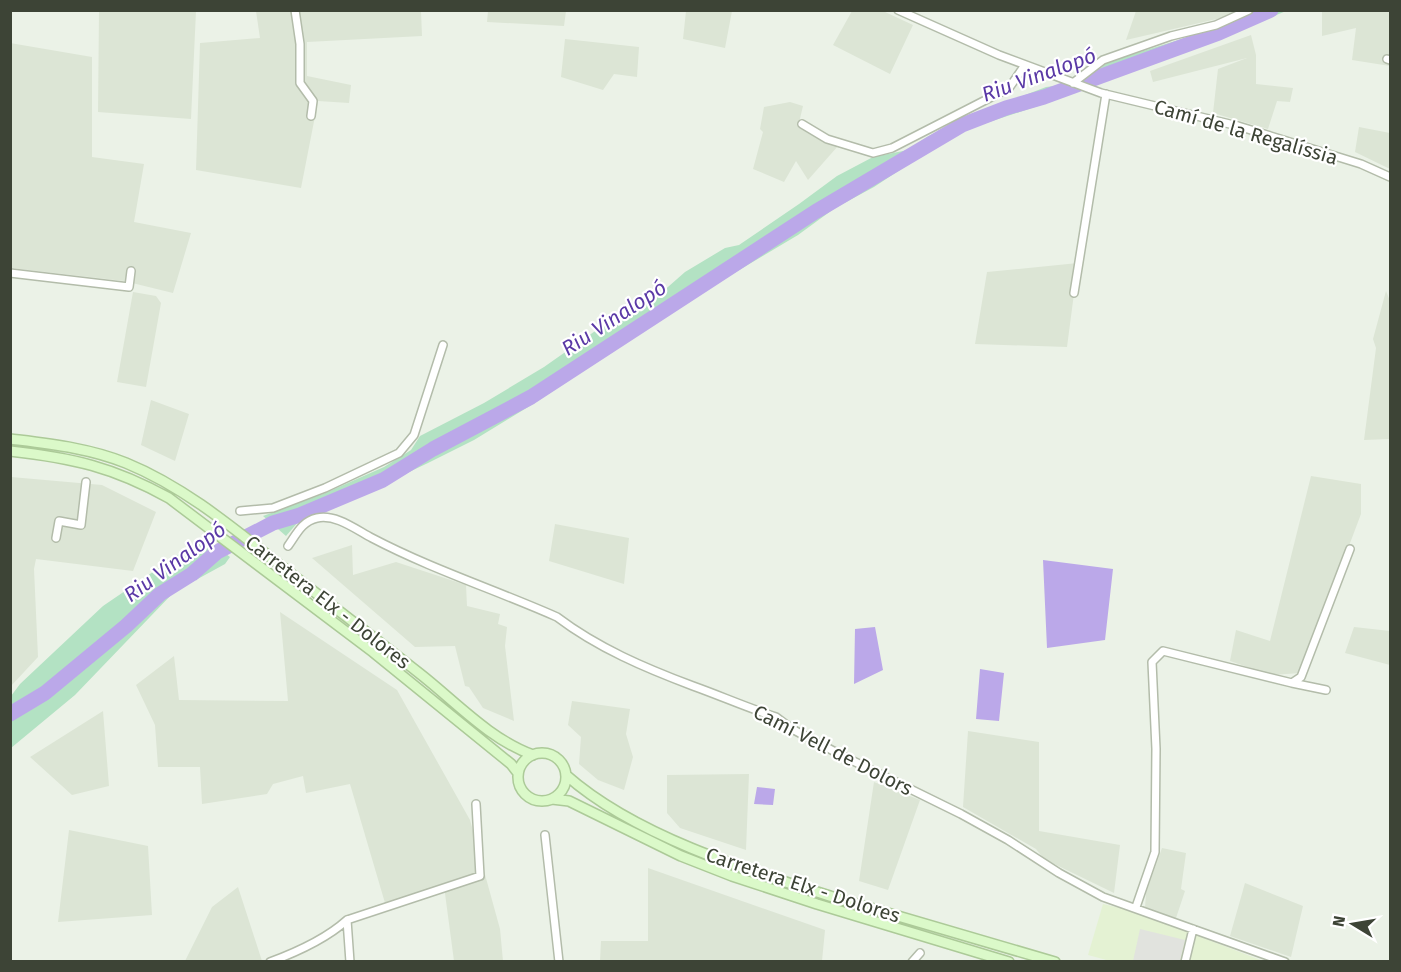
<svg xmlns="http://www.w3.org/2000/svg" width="1401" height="972" font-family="'Fira Sans',sans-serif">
	<rect width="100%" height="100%" fill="#ebf2e7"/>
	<!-- residential -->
	<path fill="#dce5d5" d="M99,11H196L191,119L98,112Z
		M256,11H421L422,36L307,42V76L351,85L349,103L318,101L301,188L196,170L200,43L260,38Z
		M488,11V10L566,11L564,26L487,22Z
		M686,11H732L725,48L683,39Z
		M852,11H883L913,25L890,74L833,45Z
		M1136,11V10L1240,11L1221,18L1126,40Z
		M1322,11H1390V66L1352,60L1356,28L1322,36Z
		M1251,35L1256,55V84L1293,88L1290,102L1277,101L1268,129L1213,113L1218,69L1247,58L1153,82L1150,71Z
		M565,39L639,47L637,77L614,74L603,90L561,77Z
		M10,43L92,57V157L144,164L134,222L191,233L173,293L124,281L11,268Z
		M790,102L803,106L798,127L838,146L808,180L796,161L784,182L753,169L763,132L760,129L764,107Z
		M1359,127L1390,133V169L1355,152Z
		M1078,263L1067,347L975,344L987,272Z
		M1386,291L1390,301V439L1364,440L1376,348L1373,339Z
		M133,292L156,296L161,303L146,387L117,382Z
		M151,400L189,414L175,461L141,445Z
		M1311,476L1361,484V514L1301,673L1271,675L1230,661L1236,630L1270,641Z
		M11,477L102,485L156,512L133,571L36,559L34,569L38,657L11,686Z
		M555,524L629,538L624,584L549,561Z
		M352,545L353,575L396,562L466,585L467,606L500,614L498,624L507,627L505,646L514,721L483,708L469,687L465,686L455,646L415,647L312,558Z
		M280,612L397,690L470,820L500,929L503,961H454L444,886L385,903L350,784L306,793L303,776L273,784L267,794L202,804L200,767H158L155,725L136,685L174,656L179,700L288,701Z
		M1354,627L1390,631V665L1345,653Z
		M572,701L630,709L626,734L633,757L624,790L598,780L579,764L581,737L568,725Z
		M103,711L109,786L72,795L30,757Z
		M968,731L1039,742V831L1120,845L1114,893L1044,859L1036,849L963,807Z
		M749,774L746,850L680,828L667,813V775Z
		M874,782L920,800L888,890L859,881Z
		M69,830L148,846L152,915L58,922Z
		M1162,848L1186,853L1181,889L1185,891L1176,918L1145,908L1146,893Z
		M648,868L825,930L822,961H600L601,941H648Z
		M1245,883L1303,906L1291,957L1230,936Z
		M238,887L262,961H185L212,907Z"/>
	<!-- commercial -->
	<path fill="#e4f2d3" d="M1103,904L1137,912L1263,961L1114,962L1088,955Z"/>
	<!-- green -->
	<path fill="#b3e2c3" d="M1260,11H1286L1204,45L1103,82L1087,79L1108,62L1188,37Z
		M1054,86L1070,93L1053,101L968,129L933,148L874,187L835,208L798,235L694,297L533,404L474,440L428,463L369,491L299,521L286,536L263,516L323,494L384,467L411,450L420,436L484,403L544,367L608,322L652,301L685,272L725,248L739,245L799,204L837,176L873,157L908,150L927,137L965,118L1046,87Z
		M204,537L230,557L225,564L174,592L75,695L11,748V696L20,684L103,606Z"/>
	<!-- parking -->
	<path fill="#e1e3de" d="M1140,929L1185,940L1180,961H1133Z"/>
	<!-- water -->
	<path fill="#bba8e9" d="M1043,560L1113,569L1105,640L1047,648Z
		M875,627L883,670L854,684L855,629Z
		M980,669L1004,673L999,721L976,719Z
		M757,787L775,789L773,805L754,804Z"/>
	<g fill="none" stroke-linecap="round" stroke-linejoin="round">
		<!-- river -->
		<path stroke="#bba8e9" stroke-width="15" d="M10,714L45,693L126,626L160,594L192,574L217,552L273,523L300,515L383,480L433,449L531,397L815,212L962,125L1006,108L1044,97L1219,33L1271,10"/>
		<defs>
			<path id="minor" d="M295,10L300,44V83L313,101L311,116
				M898,10L999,55L1101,93L1238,126L1361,164L1390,177
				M1387,59L1390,60
				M1073,83L1103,60L1171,36L1216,25L1249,10
				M802,124L827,139L873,153L892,148L1009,88L1025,65
				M10,273L129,287L131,271
				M1074,293L1106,94
				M240,511L273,508L325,488L399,453L414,435L443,345
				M56,538L59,521L81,525L86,482
				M288,546C296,535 302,521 317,518C336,514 355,529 372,538C431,569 496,590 557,617C598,648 645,668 693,686C721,696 748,708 776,717L792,729L841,755L961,814L1008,840L1059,873L1103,897L1285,962
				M1292,683L1326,690
				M545,835L559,962
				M1136,907L1155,852L1156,749L1152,662L1163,651L1292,683L1301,677L1350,549
				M270,962C297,952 326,939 347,920
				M350,962L347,920L480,876L476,804
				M912,962L920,953
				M1185,962L1193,929"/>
			<path id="secondary" d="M10,439C50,444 89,448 126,463C187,488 238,532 289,572C332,606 376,639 419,673C455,701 489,739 533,755
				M10,451C73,458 113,467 169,498L373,652L511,764L518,773
				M518 777a24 24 0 1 1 48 0a24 24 0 1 1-48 0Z
				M566,775C635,836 746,870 833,897C907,919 981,941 1055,962
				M552,799L569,801L681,856L732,876L817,904L1009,962"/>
		</defs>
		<!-- minor casing -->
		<use href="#minor" stroke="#b3bcaa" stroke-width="10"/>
		<!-- secondary casing -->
		<use href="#secondary" stroke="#acca98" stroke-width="12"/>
		<!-- minor -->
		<use href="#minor" stroke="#fff" stroke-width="7"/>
		<!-- secondary -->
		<use href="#secondary" stroke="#dbf9c9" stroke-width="9"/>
	</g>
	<g text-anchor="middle" stroke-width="4.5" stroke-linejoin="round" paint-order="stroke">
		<!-- street labels -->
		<g font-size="20" fill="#3d4436" stroke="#fff">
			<text transform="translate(1246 132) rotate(16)" y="7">Camí de la Regalíssia</text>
			<text transform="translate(328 602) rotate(38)" y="7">Carretera Elx - Dolores</text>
			<text transform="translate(833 750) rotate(27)" y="7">Camí Vell de Dolors</text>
			<text transform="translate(803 885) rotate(18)" y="7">Carretera Elx - Dolores</text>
		</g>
		<!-- water labels -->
		<g font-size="21" font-style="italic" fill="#5a39a6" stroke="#fff">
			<text transform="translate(1039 75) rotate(-20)" y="7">Riu Vinalopó</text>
			<text transform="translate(614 318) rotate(-33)" y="7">Riu Vinalopó</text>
			<text transform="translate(175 562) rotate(-36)" y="7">Riu Vinalopó</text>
		</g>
	</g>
	<!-- border -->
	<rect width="1401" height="972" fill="none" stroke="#3d4436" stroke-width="24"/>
	<!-- north arrow -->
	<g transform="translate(1353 924) rotate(281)" stroke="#ffffff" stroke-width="4.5" paint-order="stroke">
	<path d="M0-4.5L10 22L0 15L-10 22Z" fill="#3d4436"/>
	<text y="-9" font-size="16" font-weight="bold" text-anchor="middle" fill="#3d4436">N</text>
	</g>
</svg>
